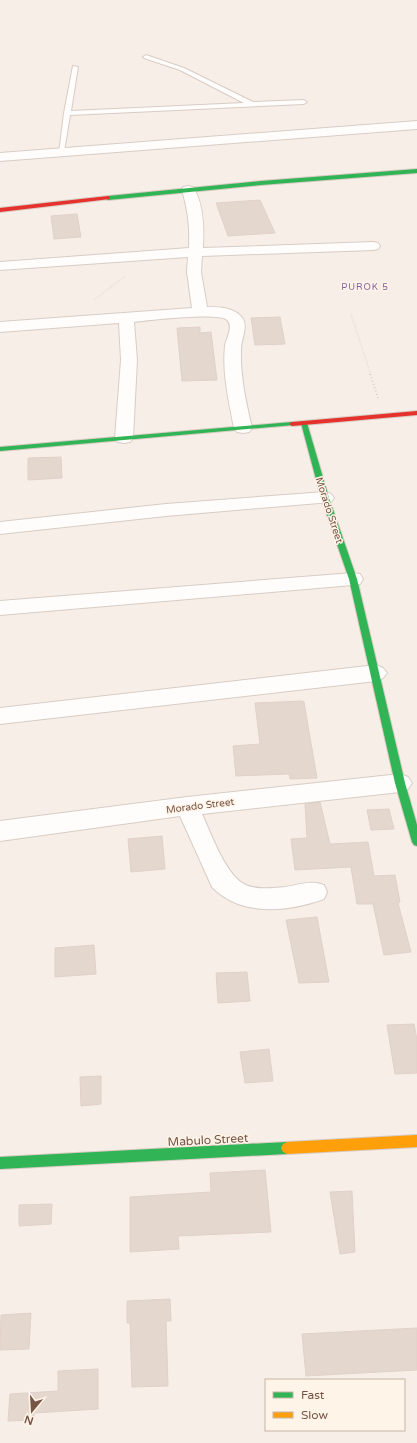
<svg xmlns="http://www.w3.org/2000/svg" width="417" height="1443" font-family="'Varela Round',sans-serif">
	<rect width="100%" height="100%" fill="#f7efe7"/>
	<!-- building -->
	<path fill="#e4d7ce" stroke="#e0d1c9" d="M260,200L275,233L228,236L216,203Z
		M77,214L81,237L54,239L51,216Z
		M280,317L285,344L255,345L251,318Z
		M200,327V333L211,332L217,380L182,381L177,328Z
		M61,457L62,478L28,480V458Z
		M302,701L304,702L317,778L290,779L289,774L236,776L233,746L260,744L255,703Z
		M320,802L330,844L368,842L374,876L395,875L400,902L398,903L411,952L384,955L373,904H357L351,867L295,870L291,839L307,838L305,804Z
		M389,809L394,829L371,830L367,810Z
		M162,836L165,869L131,872L128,839Z
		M317,917L329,982L299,983L286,920Z
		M94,945L96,974L55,977V948Z
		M247,972L250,1001L218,1003L216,973Z
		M414,1024L417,1040V1073L395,1074L387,1025Z
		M269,1049L273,1081L245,1083L240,1052Z
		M101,1076V1104L81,1106L80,1077Z
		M265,1170L271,1232L178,1236L179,1249L130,1252V1197L211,1192L210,1173Z
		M352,1191L355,1252L340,1254L330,1192Z
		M52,1204L51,1224L19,1226V1205Z
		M170,1299L171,1321H166L168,1386L132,1387L130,1323H127V1301Z
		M31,1313L29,1349L0,1350L1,1315Z
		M417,1328V1370L306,1376L302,1334Z
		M98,1369V1409L34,1413V1420L8,1421L10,1394L58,1391V1371Z"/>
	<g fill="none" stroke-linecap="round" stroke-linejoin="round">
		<defs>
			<path id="lane" d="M146,55L184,68L253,102L304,100L307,102L304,104L70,115L64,152L59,153L64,113L73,66L78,67L71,111L244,103L180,70L144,58L143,57Z"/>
			<path id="street" d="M417,121V129L0,161V153Z
				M188,186L193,187C204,204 204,229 203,248L373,242L378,243L380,246L378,249L373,250L202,256L201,272L207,307C219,307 235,307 243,319C248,328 241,339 241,349C240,376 246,402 252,428L249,432L243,433L237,432L234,428C229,402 222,373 225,346C226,339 234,326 227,320C219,312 149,320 134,322L137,360L133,438L130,442L124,443L118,442L115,438L121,360L119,323L0,332V322L192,308L187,272L188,257L0,270V262L189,248C190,226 188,211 182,190L183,187Z
				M325,492L331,494L334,498L331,502L166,516L0,534V522L166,504Z
				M353,573L360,574L363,579L360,584L353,585L0,615V601Z
				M376,665L383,668L387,673L383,678L376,681L0,724V708Z
				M400,774L408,777L412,783L408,789L400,792L202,814C211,833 226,877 246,885C257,890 273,888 285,887C299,885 310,880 324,885L327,892L324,899C288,912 241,917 212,887L180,816L0,841V821L187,797Z"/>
			<path id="fast" d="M417,169V173L261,185L108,200L105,198L108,196L261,181Z
				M304,421L307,423L329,498L357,579L405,783L417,825V846L414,845L412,842L395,783L349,579L321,498L301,423Z
				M292,422L295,424L294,425L0,451V447Z
				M287,1142L291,1144L293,1148L291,1152L287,1154L0,1169V1157Z"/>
			<path id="slow" d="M417,1135V1147L287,1154L283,1152L281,1148L283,1144L287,1142Z"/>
			<path id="jam" d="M108,196L110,197V199L0,212V208Z
				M417,411V415L292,426L289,424L292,422Z"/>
		</defs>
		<!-- lane casing -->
		<use href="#lane" stroke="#d8ccc5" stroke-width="2"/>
		<!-- street casing -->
		<use href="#street" stroke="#d8ccc5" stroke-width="2"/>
		<!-- fast casing -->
		<use href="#fast" stroke="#d8cbc3" stroke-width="2"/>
		<!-- slow casing -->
		<use href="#slow" stroke="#d8cbc3" stroke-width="2"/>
		<!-- jam casing -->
		<use href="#jam" stroke="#d8cbc3" stroke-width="2"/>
		<!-- path-far1 -->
		<path stroke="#d8cec8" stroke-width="1.5" stroke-dasharray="0.5 1.5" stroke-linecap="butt" d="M94,300L125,276
			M351,314L371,375"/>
		<!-- path -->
		<path stroke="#d8cec8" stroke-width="2" stroke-dasharray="1 2.5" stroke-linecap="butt" d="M370,374L378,398"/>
		<!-- lane -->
		<use href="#lane" fill="#fefdfb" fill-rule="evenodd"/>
		<!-- street -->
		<use href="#street" fill="#fefdfb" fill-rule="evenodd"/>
		<!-- fast -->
		<use href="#fast" fill="#30b455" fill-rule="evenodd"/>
		<!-- slow -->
		<use href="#slow" fill="#ff9f0a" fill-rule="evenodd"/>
		<!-- jam -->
		<use href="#jam" fill="#e5322d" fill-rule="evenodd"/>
	</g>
	<g text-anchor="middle" stroke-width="3" stroke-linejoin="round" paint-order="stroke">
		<!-- far-neighbourhood labels -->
		<g font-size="9" letter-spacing="1" fill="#83619a" stroke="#fff4e8">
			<text x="365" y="290">PUROK 5</text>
		</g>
		<!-- street labels -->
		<g font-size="10" fill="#765446" stroke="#fff4e8">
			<text transform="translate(330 510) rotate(72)" y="4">Morado Street</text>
			<text transform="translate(200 805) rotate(-7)" y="4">Morado Street</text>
		</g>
		<!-- near-street labels -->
		<g font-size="12" fill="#765446" stroke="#fff4e8">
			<text transform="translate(208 1140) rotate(-3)" y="4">Mabulo Street</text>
		</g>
	</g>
	<!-- legend -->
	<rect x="265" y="1379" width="140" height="52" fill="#fff4e8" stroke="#c8b4a7"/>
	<rect x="273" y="1392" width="20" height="6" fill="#30b455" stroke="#c8b4a7"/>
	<text x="301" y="1399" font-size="12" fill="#765446">Fast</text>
	<rect x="273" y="1412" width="20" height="6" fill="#ff9f0a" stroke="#c8b4a7"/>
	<text x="301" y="1419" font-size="12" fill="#765446">Slow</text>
	<!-- north arrow -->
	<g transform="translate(32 1411) rotate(198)" stroke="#fff4e8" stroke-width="3" paint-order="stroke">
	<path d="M0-3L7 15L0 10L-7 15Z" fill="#765446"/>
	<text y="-6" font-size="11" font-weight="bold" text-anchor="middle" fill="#765446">N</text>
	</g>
</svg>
